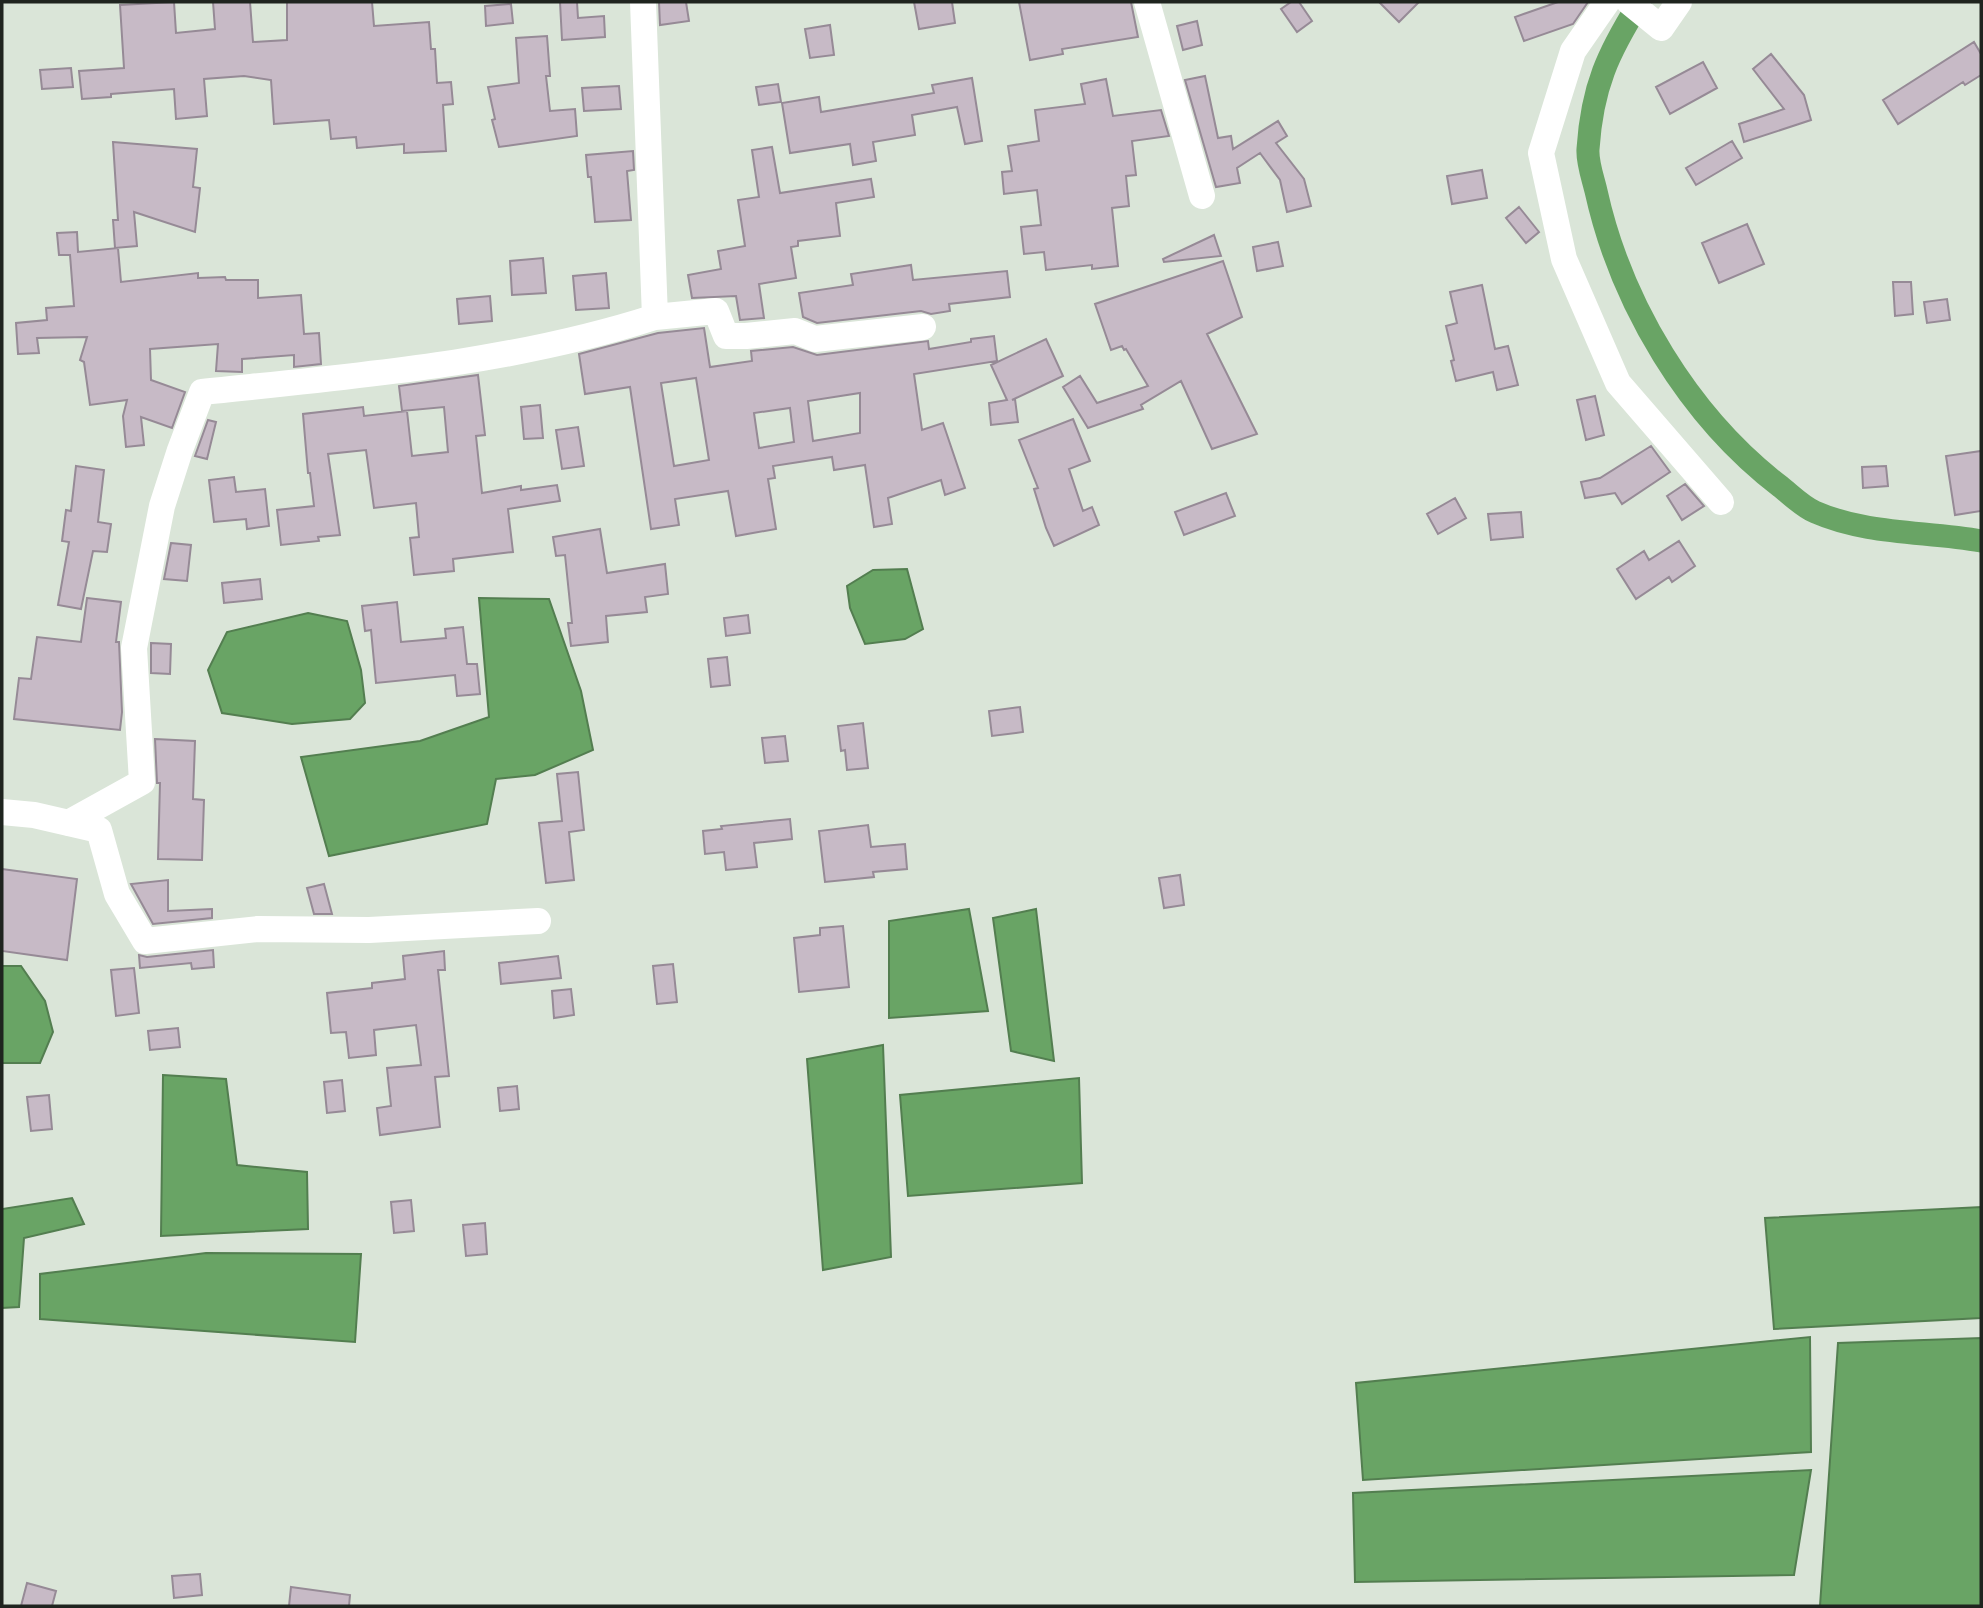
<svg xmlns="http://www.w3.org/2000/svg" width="1983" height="1608" font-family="Roboto,sans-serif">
	<rect width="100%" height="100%" fill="#dae5d8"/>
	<!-- water -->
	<path fill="#69a465" stroke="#537e50" stroke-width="2" d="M907,569L923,629L905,639L865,644L850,608L847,586L873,570Z
		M479,598L549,599L581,691L593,750L535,775L496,779L487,824L329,856L301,757L420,741L489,717Z
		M308,613L347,621L361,670L365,703L350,719L292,724L222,713L208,670L227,632Z
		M969,909L988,1011L889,1018V921Z
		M1036,909L1054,1061L1011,1051L993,918Z
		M2,966H21L45,1001L53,1032L40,1063H2Z
		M883,1045L891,1257L823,1270L807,1059Z
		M163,1075L226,1079L237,1165L307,1172L308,1229L161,1236Z
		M1079,1078L1082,1183L908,1196L900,1095Z
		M72,1198L84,1224L24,1238L19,1307L2,1308V1209Z
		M1981,1207V1318L1774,1329L1765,1218Z
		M206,1253L361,1254L355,1342L40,1319V1274Z
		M1810,1337L1811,1452L1363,1480L1356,1383Z
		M1981,1338V1606H1820L1838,1343Z
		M1811,1470L1794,1575L1355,1582L1353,1493Z"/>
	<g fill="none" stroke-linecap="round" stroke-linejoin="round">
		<!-- canal -->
		<path stroke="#69a465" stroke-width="23" d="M1640,2C1608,53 1592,87 1588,149C1587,162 1593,178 1596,191C1621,304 1689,417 1781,487C1791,495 1803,507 1815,512C1867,535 1926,531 1981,541"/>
	</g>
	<!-- building -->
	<path fill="#c7bac6" stroke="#968a96" stroke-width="2" fill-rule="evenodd" d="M174,2L176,33L215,29L213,2H250L253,42L287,40V2H372L374,26L429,22L431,49H435L437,83L451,82L453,104L443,105L446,151L404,153V144L357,148L356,137L331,139L329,120L274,124L271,80L244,76L204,79L207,116L176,119L174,89L111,94V97L82,99L79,71L124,68L120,5Z
		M560,2H577L578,18L604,16L605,37L562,40Z
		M659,2H686L689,21L660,25Z
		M914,2H952L955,23L919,29Z
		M1019,2H1131L1138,37L1062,49L1063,54L1030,60Z
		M1291,2H1299L1312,21L1297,32L1281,9Z
		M1379,2H1419L1399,22Z
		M1558,2H1588L1573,24L1524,41L1515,17Z
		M511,4L513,23L486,26L485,6Z
		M1197,21L1202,45L1183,50L1177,26Z
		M830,25L834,55L810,58L805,29Z
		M547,36L550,76H546L550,111L575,109L577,136L499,147L492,120L495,119L488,87L519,83L516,38Z
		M1974,42L1981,54V75L1965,85L1963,82L1898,124L1883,100Z
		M1771,54L1804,95L1811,120L1744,142L1739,124L1784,109L1753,69Z
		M1703,62L1717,88L1670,114L1656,87Z
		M71,68L73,87L42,89L40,70Z
		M1205,76L1218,138L1231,136L1233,149L1278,121L1287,136L1276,143L1304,179L1311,206L1287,212L1280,180L1260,153L1237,168L1240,183L1216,187L1185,80Z
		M972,78L982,141L965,144L957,107L912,115L915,135L873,142L876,161L853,165L850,144L790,153L782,103L819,97L821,112L934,93L932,85Z
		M1106,79L1113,116L1161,110L1169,136L1132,141L1136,175L1126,176L1129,206L1112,208L1118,266L1092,269V265L1046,270L1044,252L1024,254L1021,227L1041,225L1037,190L1004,194L1002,172L1012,171L1008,146L1039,141L1035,110L1085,104L1081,84Z
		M778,84L781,102L759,105L756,87Z
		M619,86L621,109L584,111L582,88Z
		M1732,141L1742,158L1696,185L1686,168Z
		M113,142L197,149L193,187L200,188L195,232L134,212L137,246L115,248L113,220H118Z
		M772,147L780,193L871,179L874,197L836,203L840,236L798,241V246L791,247L796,278L759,284L764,318L740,320L736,296L692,298L688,275L721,269L718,251L745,246L738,200L759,197L752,150Z
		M633,151L634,170L627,171L631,220L595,222L591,177H588L586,155Z
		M1482,170L1487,198L1452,204L1447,176Z
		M1519,207L1539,232L1526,243L1506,218Z
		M1747,224L1764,264L1719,283L1702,243Z
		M77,232L78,252L118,248L121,282L198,273V278L225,277L226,280H258V298L301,295L304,334L319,333L321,364L294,367V355L242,359V372L216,371L218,344L150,349L151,380L185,392L172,428L141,417L144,445L126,447L123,416L127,400L90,405L84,362L80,360L87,337L37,338L39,353L18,354L16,323L47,320L46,308L74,306L70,255H59L57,233Z
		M1214,235L1221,256L1164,262L1163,259Z
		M1278,242L1283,266L1257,271L1253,247Z
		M543,258L546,293L512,295L510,261Z
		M1223,261L1242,317L1207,334L1257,434L1212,449L1181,381L1141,405L1143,409L1088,428L1063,387L1080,376L1097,403L1148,386L1126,349L1124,350L1122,346L1111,350L1095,304Z
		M911,265L913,280L1007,271L1010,297L949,304L950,311L931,314L921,311L817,323L803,317L799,293L853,285L851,274Z
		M606,273L609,308L576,310L573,276Z
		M1893,282H1911L1913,314L1895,316Z
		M1482,285L1495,349L1508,346L1518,385L1497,390L1493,372L1456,381L1451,361L1454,360L1446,326L1457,323L1450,292Z
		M490,296L492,321L459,324L457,299Z
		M1947,299L1950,320L1927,323L1924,302Z
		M704,328L710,367L752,361L751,351L793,347L817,355L928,341L929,349L971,342V339L994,336L997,361L914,374L922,430L943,423L965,488L945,495L941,480L888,498L892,524L874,527L865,465L834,470L832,457L773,466L775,478L768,479L776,529L736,536L728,491L675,499L679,525L651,529L630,387L585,394L579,354L658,333ZM696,378L709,460L674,466L661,383ZM860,393V433L813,441L808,401ZM790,408L794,442L759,448L754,413Z
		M1046,339L1063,376L1012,400L1015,399L1018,422L991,425L989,403L1007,400L991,365Z
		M478,375L485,435L476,436L482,493L521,486V490L557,485L560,501L508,509L513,552L453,559L454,571L414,575L410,538L419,537L416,503L374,508L366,450L328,454L340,535L318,537L319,541L281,545L277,510L314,506L310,473H308L303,414L363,407L364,416L407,411L412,456L448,452L444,407L402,411L399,386Z
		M1595,396L1604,435L1586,440L1577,400Z
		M540,405L543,438L524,439L521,407Z
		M1073,419L1090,461L1069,469L1083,511L1092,507L1099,525L1054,546L1046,528L1034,489L1038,488L1019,440Z
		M208,420L216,422L207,459L195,456Z
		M578,427L584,466L562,469L556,430Z
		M1651,446L1670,472L1622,504L1615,493L1585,498L1581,482L1600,478Z
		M1981,451V511L1955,515L1946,456Z
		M76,466L104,470L98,522L111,524L107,552L93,551L81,609L58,605L69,542L62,541L66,510L71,511Z
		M1886,466L1888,486L1863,488L1862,467Z
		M234,477L236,492L265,489L269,526L247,529L246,519L214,522L209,480Z
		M1685,484L1704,506L1682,520L1667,496Z
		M1226,493L1235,516L1184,535L1175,512Z
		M1455,498L1466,518L1438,534L1427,514Z
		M1521,512L1523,537L1491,540L1488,514Z
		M600,529L607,573L665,564L668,594L645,597L647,612L606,616L608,642L571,646L568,623H572L565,555L556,556L553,537Z
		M1679,541L1695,566L1672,582L1669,577L1636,599L1617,569L1644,551L1649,560Z
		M171,543L191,545L187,581L164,579Z
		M260,579L262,599L224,603L222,583Z
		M87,598L121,602L116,642H119L122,712L120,730L14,719L19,678L31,679L37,637L81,642Z
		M397,602L401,642L446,638L445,629L463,627L467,664H477L480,694L457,696L455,675L376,683L371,630L365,631L362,606Z
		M748,615L750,633L726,636L724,618Z
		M151,643L171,644L170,674L151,673Z
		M727,657L730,685L711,687L708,659Z
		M1020,707L1023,732L992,736L989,711Z
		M863,723L868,768L847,770L845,750L841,751L838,726Z
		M785,736L788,761L765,763L762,738Z
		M155,739L195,741L193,799L204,800L202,860L158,859L160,783H157Z
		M578,772L584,830L569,832L574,880L546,883L539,823L562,821L557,774Z
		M790,819L792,839L754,843L757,867L726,870L724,852L705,854L703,831L722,829L721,826Z
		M868,825L871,847L905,844L907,869L873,872L874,877L825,882L819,831Z
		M2,869L77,879L67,960L2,951Z
		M1180,875L1184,905L1164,908L1159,878Z
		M168,880V911L212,909V918L153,924L131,884Z
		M324,884L332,914H314L307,888Z
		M843,926L849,987L799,992L794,938L820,935V928Z
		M213,950L214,967L192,969L191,963L140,968L139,955L147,957Z
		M444,951L445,970H438L449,1076L435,1077L440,1127L380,1135L377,1108L391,1106L387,1068L421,1065L416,1025L374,1030L376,1055L349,1058L346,1032L331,1033L327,993L372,988V983L405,979L403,956Z
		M558,956L561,978L501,984L499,963Z
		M673,964L677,1002L657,1004L653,966Z
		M134,968L139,1013L116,1016L111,970Z
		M571,989L574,1015L554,1018L552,991Z
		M178,1028L180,1047L150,1050L148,1031Z
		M342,1080L345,1111L327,1113L324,1082Z
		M517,1086L519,1109L500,1111L498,1088Z
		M49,1095L52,1129L31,1131L27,1097Z
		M411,1200L414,1231L394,1233L391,1202Z
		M485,1223L487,1254L466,1256L463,1225Z
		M200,1574L202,1595L174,1598L172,1576Z
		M27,1583L56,1591L52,1606H21Z
		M291,1587L350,1595L349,1606H289Z"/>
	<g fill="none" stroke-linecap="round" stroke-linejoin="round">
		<!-- minor -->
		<path stroke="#fff" stroke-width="26" d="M1147,2L1202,196
			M1607,2L1573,51L1541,153L1564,259L1618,383L1721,502
			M1629,2L1661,28L1679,2
			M655,317L716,311L726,336H746L795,331L815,339L923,327
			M2,812L34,815L99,830L117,894L145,941L258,929L369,930L538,921
			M68,823L142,782L134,648L162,506L180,450L202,392C354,376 509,364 655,317L643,2"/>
	</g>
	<!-- border -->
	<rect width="1983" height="1608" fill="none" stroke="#1f241f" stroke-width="7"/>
</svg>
